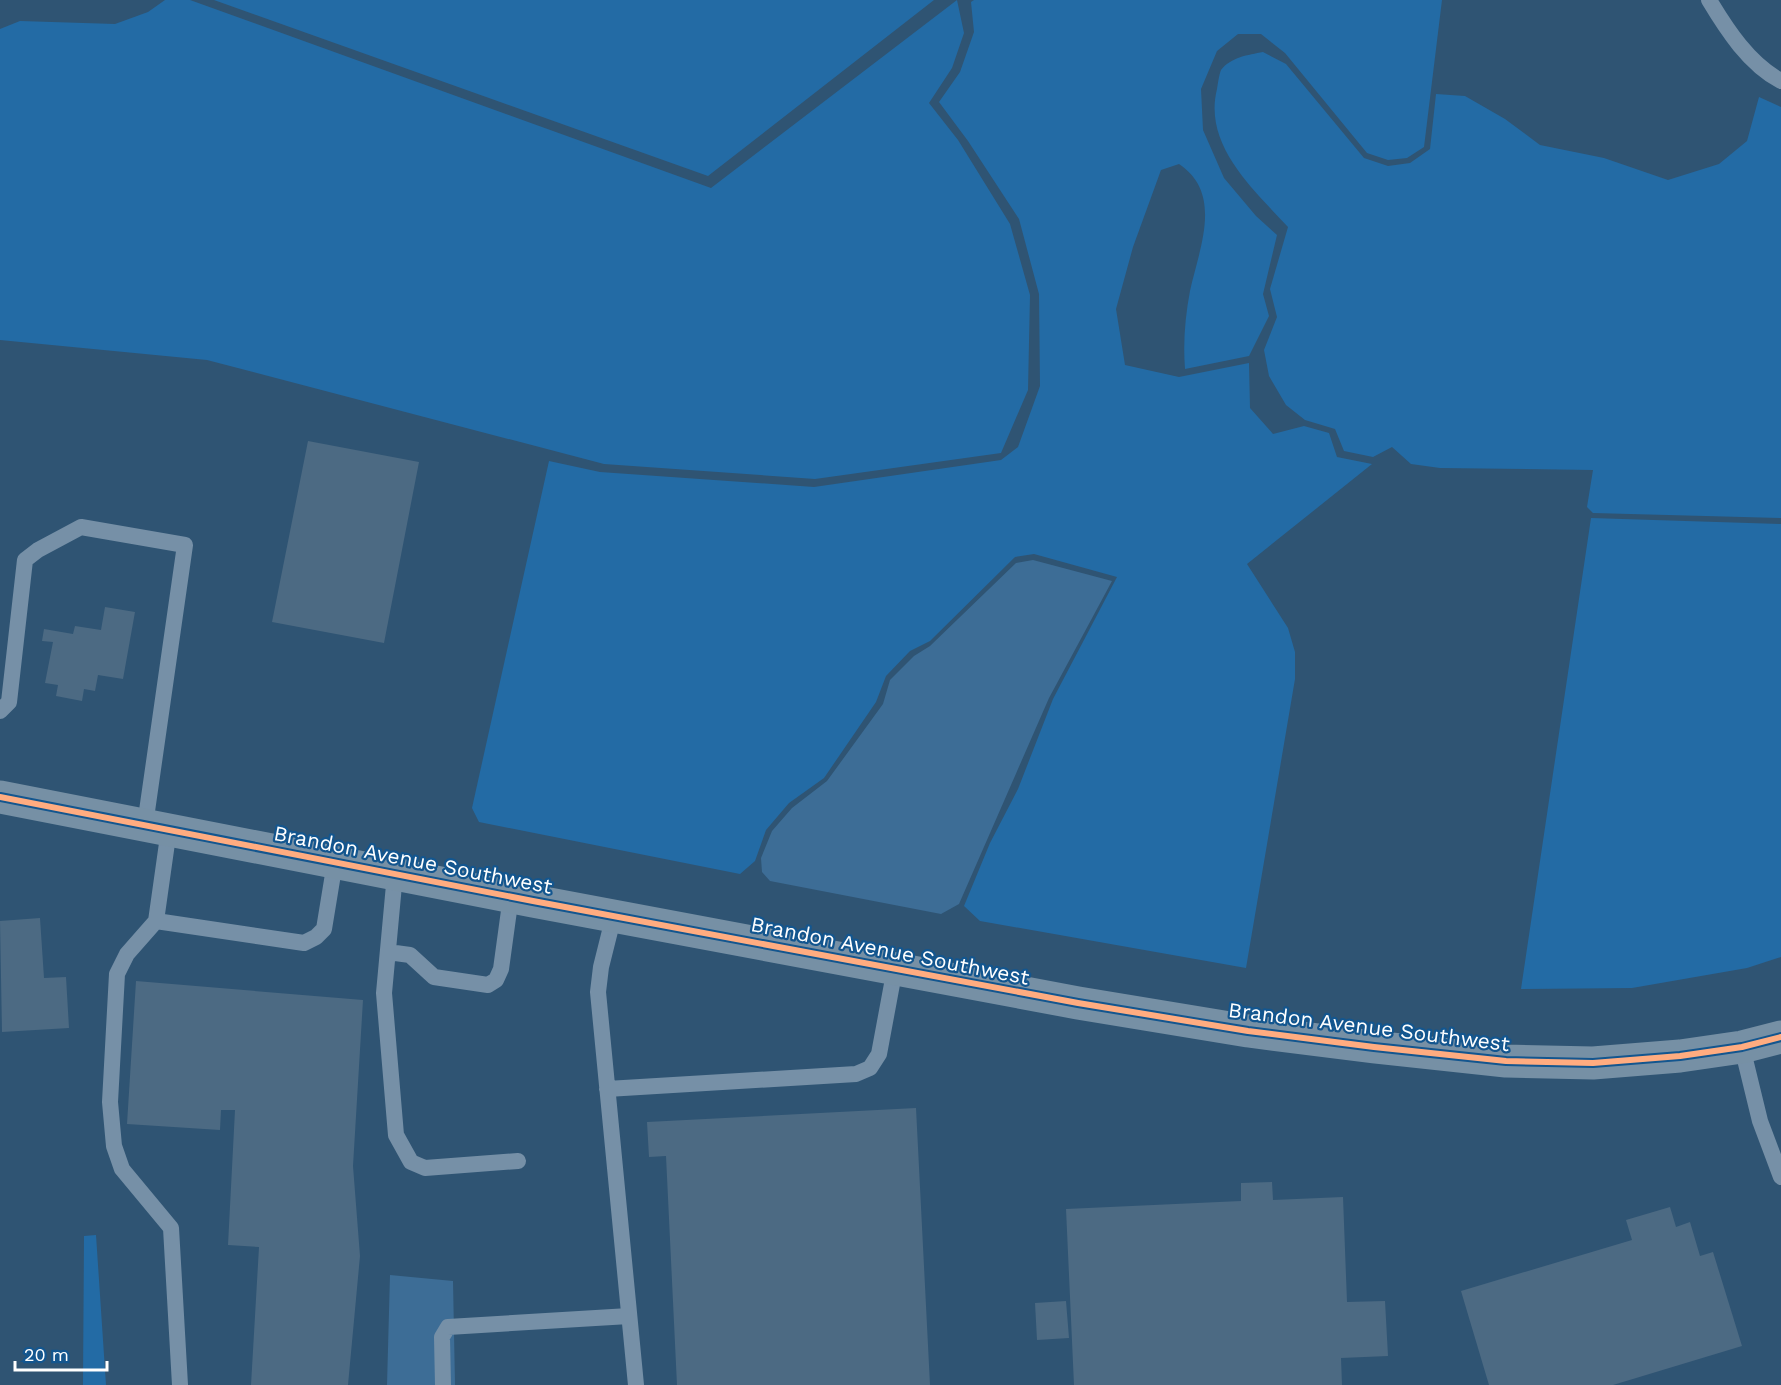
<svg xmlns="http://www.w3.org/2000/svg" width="1781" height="1385" font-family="'Work Sans',sans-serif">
	<rect width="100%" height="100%" fill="#2f5473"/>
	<!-- green -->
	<path fill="#236ba5" d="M165,0H190L711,188L957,0L964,33L952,68L929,103L958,140L1010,224L1030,295L1028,390L1001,453L815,479L604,464L207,360L0,340V29L20,21L115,24L148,12Z
		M214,0H934L708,176Z
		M974,0H1442L1424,147L1407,158L1388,160L1367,153L1285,53L1261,34H1238L1217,51L1201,89L1203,130L1224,178L1256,216L1277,235L1263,294L1269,316L1249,356L1185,369C1183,343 1185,317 1190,291C1199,249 1224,194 1179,164L1161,170L1133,247L1116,309L1125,365L1179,377L1249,363L1250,408L1273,434L1304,426L1329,433L1337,457L1372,464L1247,564L1288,628L1295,652V679L1246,968L980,921L964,906L990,843L1018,789L1053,699L1117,577L1034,554L1015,557L930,641L910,651L886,676L876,702L824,778L789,803L766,830L755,861L740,874L479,822L472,808L549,461L600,472L814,487L1001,460L1018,447L1040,386L1039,294L1019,219L968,141L939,102L960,72L974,32L971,2Z
		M1263,52L1286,64L1364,158L1388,166L1410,163L1430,149L1436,94L1465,96L1505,119L1540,145L1604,158L1668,180L1719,164L1747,141L1759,97L1781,107V518L1593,513L1587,507L1593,470L1440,468L1411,464L1392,447L1373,457L1344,451L1335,429L1305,420L1286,405L1269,376L1264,350L1277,317L1270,289L1288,227C1253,189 1203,145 1217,89C1218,83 1219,75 1221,70C1231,57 1248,55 1263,52Z
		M1591,518L1781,524V957L1747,968L1632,988L1521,989Z
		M96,1235L106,1385H83L84,1236Z"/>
	<!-- water -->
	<path fill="#3d6d96" d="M1033,560L1112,581L1049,698L959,904L941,914L770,881L762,872L761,858L772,831L792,808L827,781L883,704L890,680L914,656L930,646L1016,563Z
		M390,1275L453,1281L455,1385H387Z"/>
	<!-- building -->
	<path fill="#4c6a83" d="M308,441L419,462L384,643L272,622Z
		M105,607L135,612L123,679L98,675L95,691L84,689L82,701L56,696L58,685L45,683L53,642L42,641L44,629L73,634L75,626L101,630Z
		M40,918L44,978L66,977L69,1028L2,1032L0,921Z
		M136,981L363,1000L353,1166L360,1256L348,1385H251L259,1247L228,1245L235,1110H221L220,1130L127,1124Z
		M916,1108L930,1385H677L666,1156L649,1157L647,1122Z
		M1272,1182L1273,1200L1343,1197L1347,1302L1385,1301L1388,1356L1341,1358L1342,1385H1074L1066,1209L1241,1201V1183Z
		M1670,1207L1676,1227L1690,1222L1700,1256L1713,1252L1742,1346L1613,1385H1489L1461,1291L1632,1240L1626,1220Z
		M1066,1301L1069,1338L1037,1340L1035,1303Z"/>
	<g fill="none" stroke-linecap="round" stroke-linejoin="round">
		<!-- service -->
		<path stroke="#7690a7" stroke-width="16" d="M1709,0C1727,30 1749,64 1781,81
			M0,711L9,702L25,560L38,550L81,527L185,545L145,825
			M169,829L156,921L127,954L117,974L110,1102L114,1146L122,1169L171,1228L180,1385
			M395,874L384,993L396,1135L411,1162L425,1168L518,1161
			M614,915L601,967L598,992L636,1385
			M156,921L304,943L316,937L324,929L335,862
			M388,952L410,955L434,977L488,985L496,980L501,969L511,896
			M1742,1047L1760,1121L1781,1177
			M607,1089L856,1074L870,1068L879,1054L895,968
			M443,1385L442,1337L448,1327L629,1316"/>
		<!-- primary -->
		<path stroke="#7690a5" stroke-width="33" d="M0,797L533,901L1078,1003L1248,1031L1374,1047L1506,1061L1593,1063L1680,1056L1742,1047L1781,1037"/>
		<defs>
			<path id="cycleway" d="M0,797L533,901L1078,1003L1248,1031L1374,1047L1506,1061L1593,1063L1680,1056L1742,1047L1781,1037"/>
		</defs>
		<!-- cycleway casing -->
		<use href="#cycleway" stroke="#13568f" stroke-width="10"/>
		<!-- cycleway -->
		<use href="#cycleway" stroke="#ffac80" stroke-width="6"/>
	</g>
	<g text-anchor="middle" stroke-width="4.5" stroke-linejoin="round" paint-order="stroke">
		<!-- street labels -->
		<g font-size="21" fill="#fff" stroke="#13568f">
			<text transform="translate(413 860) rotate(11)" y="7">Brandon Avenue Southwest</text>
			<text transform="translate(890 951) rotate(11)" y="7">Brandon Avenue Southwest</text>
			<text transform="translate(1369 1027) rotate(7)" y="7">Brandon Avenue Southwest</text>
		</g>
	</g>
	<!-- scale -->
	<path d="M15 1361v9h92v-9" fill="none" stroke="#ffffff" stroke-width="3"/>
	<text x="24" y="1361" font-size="18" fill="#ffffff" stroke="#13568f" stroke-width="4.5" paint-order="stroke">20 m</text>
</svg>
